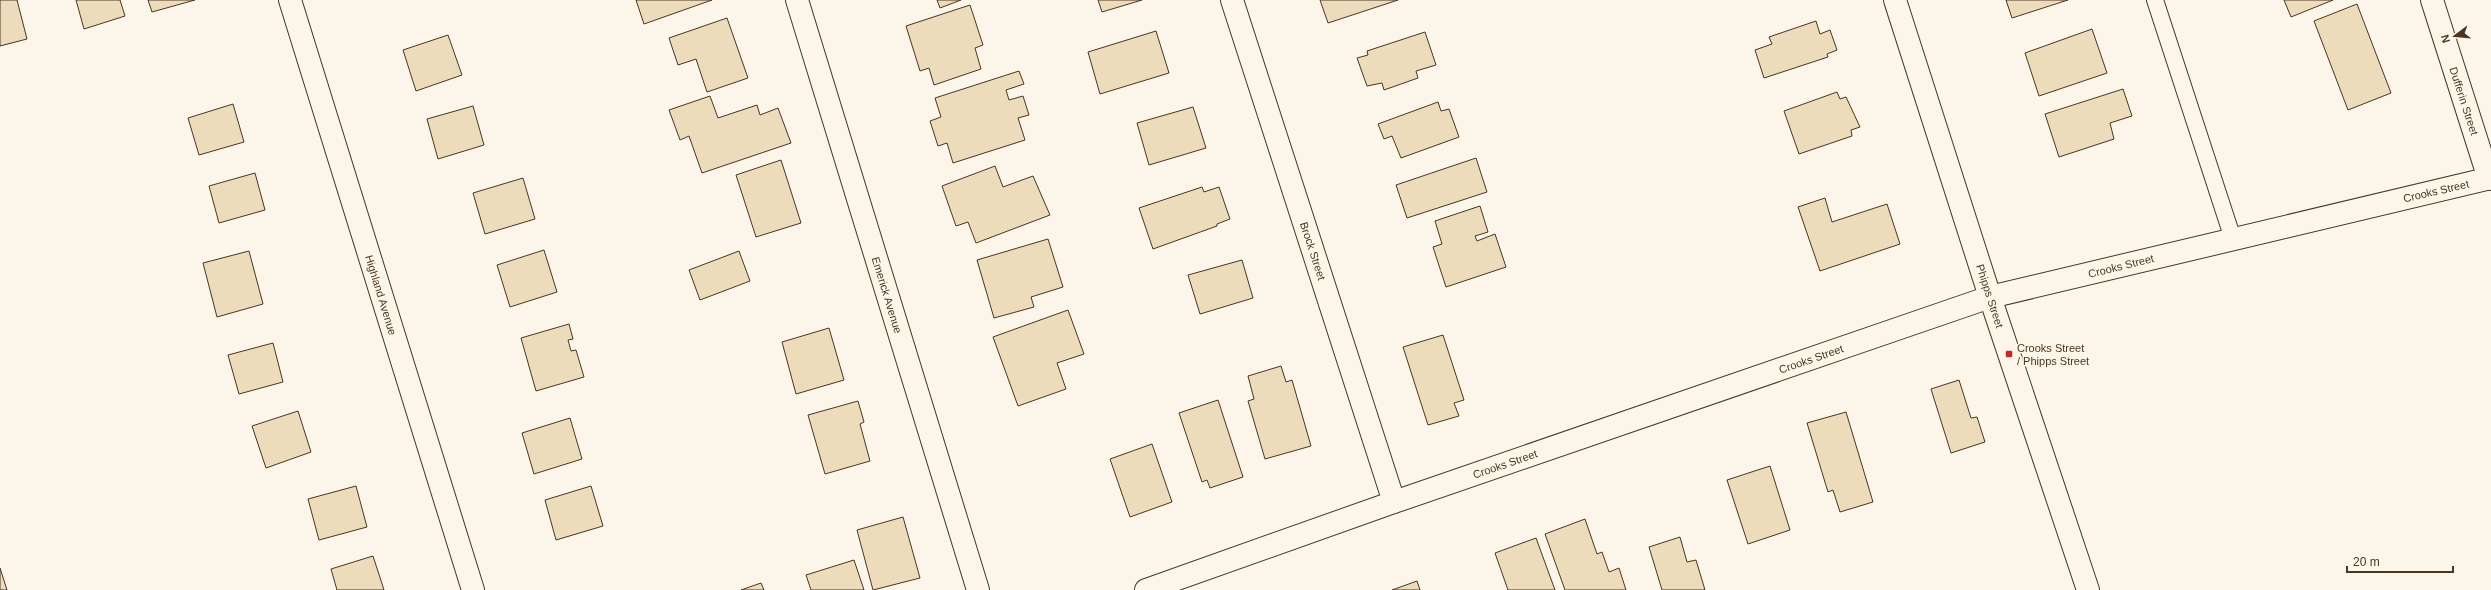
<svg xmlns="http://www.w3.org/2000/svg" width="2491" height="590" font-family="Helvetica,sans-serif">
	<rect width="100%" height="100%" fill="#fbf6e9"/>
	<!-- building -->
	<path fill="#ecdcbc" stroke="#4a3520" d="M0,0H17L27,39L0,46Z
		M76,0H120L125,16L84,29Z
		M148,0H195L152,12Z
		M636,0H712L644,24Z
		M937,0H961L940,8Z
		M1098,0H1142L1102,12Z
		M1320,0H1398L1328,23Z
		M2006,0H2068L2012,18Z
		M2284,0H2333L2291,17Z
		M2357,4L2391,93L2348,110L2314,21Z
		M970,5L983,45L975,48L981,69L934,85L929,68L920,71L906,26Z
		M727,18L748,78L707,92L696,59L678,65L669,38Z
		M1816,21L1820,34L1830,30L1837,50L1827,54L1828,57L1764,78L1755,50L1772,44L1769,37Z
		M2092,29L2107,73L2039,96L2025,53Z
		M1156,31L1169,73L1100,94L1088,52Z
		M1425,32L1436,65L1416,71L1418,78L1384,90L1382,83L1367,86L1357,58L1368,55L1367,51Z
		M448,35L462,75L416,91L403,50Z
		M1019,71L1024,84L1006,90L1009,100L1023,96L1029,115L1018,118L1025,140L953,163L947,143L938,146L930,121L941,117L935,98Z
		M2123,89L2132,116L2110,123L2114,139L2059,157L2045,114Z
		M1837,92L1840,99L1846,97L1860,127L1851,130L1852,136L1799,154L1784,111Z
		M710,96L718,118L757,105L760,115L778,108L791,143L702,173L689,136L680,140L669,110Z
		M1438,102L1441,111L1449,109L1459,137L1401,158L1392,136L1384,139L1378,124Z
		M233,104L244,142L199,155L188,118Z
		M473,106L484,145L438,159L427,119Z
		M1193,107L1206,148L1149,165L1137,123Z
		M1476,158L1487,192L1407,218L1396,185Z
		M781,160L801,223L756,237L736,175Z
		M995,166L1003,187L1033,176L1050,215L976,243L968,222L956,226L942,186Z
		M255,173L265,210L219,223L209,186Z
		M523,178L535,219L485,234L473,193Z
		M1202,187L1204,192L1219,187L1230,219L1217,224V226L1153,249L1139,208Z
		M1825,198L1832,222L1887,204L1900,244L1820,271L1798,207Z
		M1480,206L1488,232L1475,236L1477,241L1495,234L1506,267L1446,287L1433,247L1442,244L1435,221Z
		M1048,239L1063,287L1031,297L1034,307L994,318L977,260Z
		M544,250L557,292L510,307L497,265Z
		M249,251L263,304L217,317L203,263Z
		M739,251L750,281L700,300L689,270Z
		M1242,260L1253,298L1200,314L1188,275Z
		M1068,310L1084,354L1057,363L1066,389L1018,406L993,337Z
		M569,324L573,339L568,340L571,351L576,350L584,377L536,391L521,338Z
		M829,328L844,380L796,394L782,342Z
		M1443,335L1464,400L1454,403L1459,416L1428,425L1403,347Z
		M273,343L283,382L239,394L228,355Z
		M1281,366L1286,382L1292,380L1311,446L1265,459L1248,401L1254,399L1248,376Z
		M1959,380L1971,418L1977,417L1985,442L1951,453L1931,389Z
		M1218,400L1243,477L1210,488L1207,480L1202,482L1179,413Z
		M858,401L864,422L860,424L870,461L825,474L808,415Z
		M298,411L311,452L266,468L252,426Z
		M1846,412L1873,502L1840,512L1833,490L1828,492L1807,423Z
		M570,418L582,459L534,474L522,433Z
		M1152,444L1172,502L1130,517L1110,459Z
		M1770,466L1790,530L1748,544L1727,480Z
		M356,486L367,527L319,540L308,499Z
		M591,486L603,526L556,540L545,500Z
		M903,517L920,578L873,590L857,530Z
		M1585,519L1597,554L1602,552L1609,572L1619,568L1626,590H1565L1545,534Z
		M1680,537L1687,562L1696,560L1705,590H1662L1649,547Z
		M1536,538L1555,590H1508L1495,553Z
		M373,556L384,590H337L331,569Z
		M854,560L864,590H811L806,575Z
		M0,568L7,590H0Z
		M1417,581L1420,590H1392Z
		M761,583L764,590H741Z"/>
	<g fill="none" stroke-linecap="round" stroke-linejoin="round">
		<defs>
			<path id="service" d="M2155,0L2233,239"/>
			<path id="minor" d="M290,0L473,590
				M797,0L978,590
				M1232,0L1394,502
				M2432,0L2489,179
				M1146,590L1394,502L1990,297L2491,178"/>
			<path id="secondary" d="M1895,0L1990,297L2088,590"/>
		</defs>
		<!-- service casing -->
		<use href="#service" stroke="#4a3520" stroke-width="18"/>
		<!-- minor casing -->
		<use href="#minor" stroke="#4a3520" stroke-width="24"/>
		<!-- secondary casing -->
		<use href="#secondary" stroke="#4a3520" stroke-width="24"/>
		<!-- service -->
		<use href="#service" stroke="#fbf6e9" stroke-width="16"/>
		<!-- minor -->
		<use href="#minor" stroke="#fbf6e9" stroke-width="22"/>
		<!-- secondary -->
		<use href="#secondary" stroke="#fbf6e9" stroke-width="22"/>
	</g>
	<!-- markers -->
	<rect fill="#c62828" stroke="#fbf6e9" stroke-width="1.5" x="2005" y="350" width="8" height="8" rx="2"/>
	<g text-anchor="middle" stroke-width="3" stroke-linejoin="round" paint-order="stroke">
		<!-- street labels -->
		<g font-size="11" fill="#4a3520" stroke="#fbf6e9">
			<text transform="translate(2464 101) rotate(72)" y="4">Dufferin Street</text>
			<text transform="translate(2436 191) rotate(-13)" y="4">Crooks Street</text>
			<text transform="translate(1313 251) rotate(72)" y="4">Brock Street</text>
			<text transform="translate(2121 266) rotate(-14)" y="4">Crooks Street</text>
			<text transform="translate(381 295) rotate(73)" y="4">Highland Avenue</text>
			<text transform="translate(887 295) rotate(73)" y="4">Emerick Avenue</text>
			<text transform="translate(1990 296) rotate(72)" y="4">Phipps Street</text>
			<text transform="translate(1811 359) rotate(-19)" y="4">Crooks Street</text>
			<text transform="translate(1505 464) rotate(-19)" y="4">Crooks Street</text>
		</g>
		<!-- poi labels -->
		<g font-size="11" fill="#4a3520" stroke="#fbf6e9" text-anchor="start">
			<text x="2017" y="352">Crooks Street<tspan x="2017" dy="13">/ Phipps Street</tspan></text>
		</g>
	</g>
	<!-- north arrow -->
	<g transform="translate(2455 36) rotate(254)" stroke="#fbf6e9" stroke-width="3" paint-order="stroke">
	<path d="M0-3L7 15L0 10L-7 15Z" fill="#4a3520"/>
	<text y="-6" font-size="11" font-weight="bold" text-anchor="middle" fill="#4a3520">N</text>
	</g>
	<!-- scale -->
	<path d="M2347 566v6h106v-6" fill="none" stroke="#4a3520" stroke-width="2"/>
	<text x="2353" y="566" font-size="12" fill="#4a3520" stroke="#fbf6e9" stroke-width="3" paint-order="stroke">20 m</text>
</svg>
